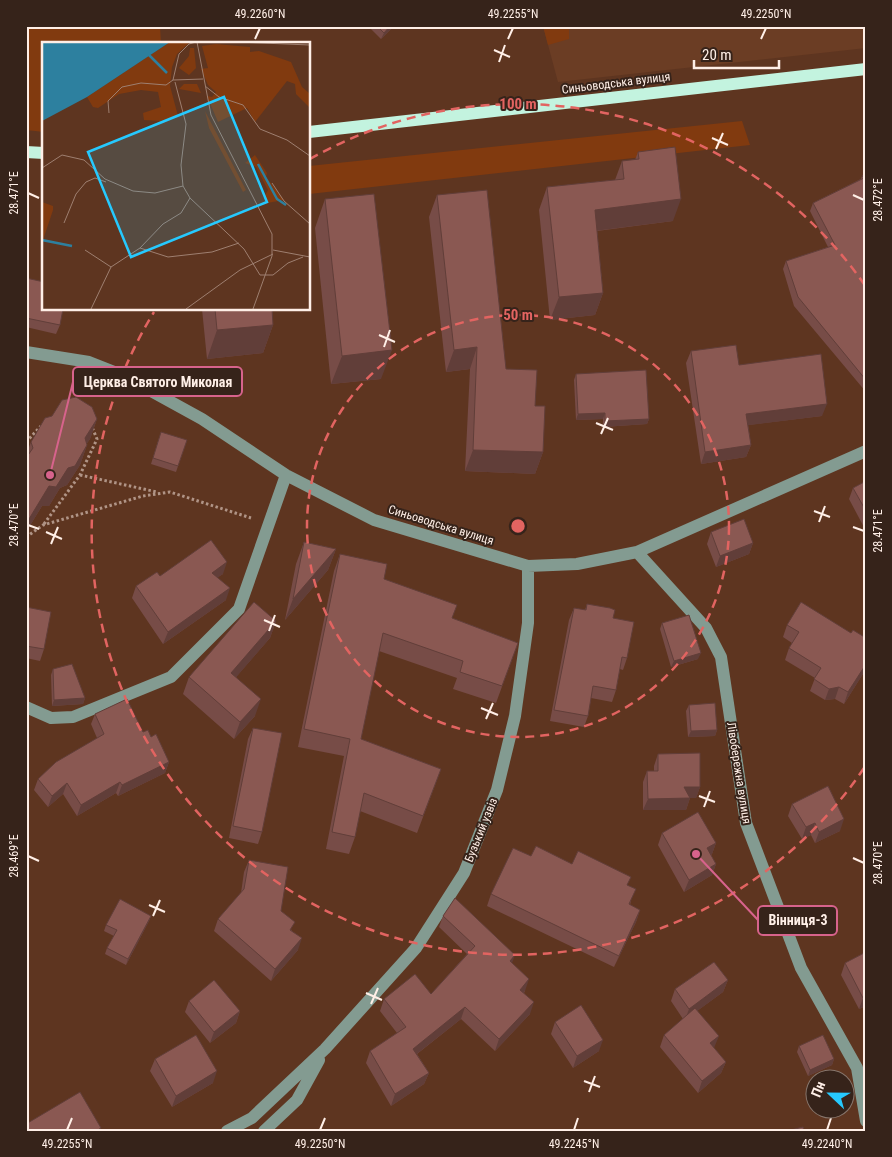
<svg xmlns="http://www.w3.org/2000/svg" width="892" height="1157" font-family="'Roboto Condensed',sans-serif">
	<rect width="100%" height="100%" fill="#5e3520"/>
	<!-- built -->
	<path fill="#6b3d24" d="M543,26H866V48L558,82Z"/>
	<!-- green -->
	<path fill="#813a0f" d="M26,26H160L161,44H44V132L26,130Z
		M543,26H569V39L548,45Z
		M742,121L750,145L309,194V166Z"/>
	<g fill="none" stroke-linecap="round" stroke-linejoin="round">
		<!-- path -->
		<path stroke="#b09486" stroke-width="3" stroke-dasharray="2.5 2.5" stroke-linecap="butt" d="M26,442L41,426
			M80,475L157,492
			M44,524L80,475L97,439L92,427
			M26,533L29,535L43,525L143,496L170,492L251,518"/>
		<!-- minor -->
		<path stroke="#839b91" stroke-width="12" d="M26,352L89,362L122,375L202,419L286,475L374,520L528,566L577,564L637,552L866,451
			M637,552L706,628L721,657L746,823L801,968L857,1068L866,1121
			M26,707L51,718L73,717L171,677L239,609L286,475
			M227,1131L252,1118L325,1049L416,948L464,873L497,790L515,716L528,623V566
			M264,1131L297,1100L319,1060"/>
		<!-- major -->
		<path stroke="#c3f3df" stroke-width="12" d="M309,132L866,69
			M26,152L44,153"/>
	</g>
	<!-- wall -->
	<path fill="#774c47" d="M368,26H394L381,39Z
		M638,152L673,221L597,231L603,293L595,315L550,320L539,210L547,187L615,180L622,161L635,160Z
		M866,174V392L794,306L783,269L786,261L828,247L810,211L813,203L861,179L862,176Z
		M437,195L506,369L535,406L543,452L535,474L465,471L470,369L446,372L429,217Z
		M325,199L381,379L331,384L315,228Z
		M26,278L60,325L56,334L26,327Z
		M202,309H272L273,325L263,353L207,359Z
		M691,351L739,365L822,416L748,425L751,445L746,457L701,464L686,363Z
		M576,374L649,419L647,424L603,427V419L576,420L574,380Z
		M97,419L90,439L87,443V445L80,465L67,485L60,488L49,506H42L26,532V455L31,442Z
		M159,438L187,440L176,472L151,464Z
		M866,481V531L849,499L853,488Z
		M711,532L753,543L749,554L716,567L707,544Z
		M304,542L336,549L328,570L285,620L296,564Z
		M340,554L384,579L452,618L518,643L496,703L453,689L457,678L379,651L361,739L441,769L417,833L360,811L355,837L349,854L326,849L344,756L298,747L334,571Z
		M223,574L218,577L226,600L163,644L132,598L136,586L160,576Z
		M587,604L613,618L627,658L623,670L620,669L616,690L612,702L591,698L588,716L584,727L550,721L569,620L574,608L585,610Z
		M26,607L44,649L40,661L26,658Z
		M276,621L270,638L236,677L255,716L234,739L183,694L189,677Z
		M662,623L698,659L671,667L660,629Z
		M787,625L866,669L844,704L835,699L825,700L810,691L815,678L785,660L789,648L792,643L783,637Z
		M53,669L85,698L83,704L52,706L51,675Z
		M689,705L717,730L715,736L688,737L686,711Z
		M95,714L151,737L169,762L165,773L118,796L116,793L77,816L63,794L48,807L34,790L38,779L97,738L91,724Z
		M253,728L262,832L258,844L229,838L248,739Z
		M658,754L700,787L696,798H690L686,810H643V782L647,771H654V766Z
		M792,804L840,831L815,843L811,835L802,839L788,816Z
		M662,833L716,843L712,854L711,855L716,864L712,875L684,892L658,845Z
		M531,856L572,864L628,886L631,901L630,905L640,910L636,922L614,967L487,906L491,894Z
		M249,860L281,911L292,931L298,950L271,981L214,931L218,919L241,893L244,872Z
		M151,916L149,921L126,965L105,954L107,948L114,936L104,931L106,925Z
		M443,916L512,963L525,991L524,993L530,1014L495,1051L461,1019L417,1054L429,1073L424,1084L391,1106L366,1063L370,1051L397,1033L380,1011L384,999L431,994L467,954L439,927Z
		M866,952V1006L859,1009L841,975L845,963Z
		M728,980L723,992L697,1011L714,1048L726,1062L721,1073L698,1093L660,1047L664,1035L683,1019L671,1001L675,989Z
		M189,1001L240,1011L236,1023L210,1043L185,1012Z
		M555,1022L599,1051L573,1068L551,1034Z
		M799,1046L834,1059L832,1065L808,1076L797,1052Z
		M155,1059L213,1083L172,1107L150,1071Z"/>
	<!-- shaded-wall -->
	<path fill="#613e39" d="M390,26H394L381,39L384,33Z
		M681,199L673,221L586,232L595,210Z
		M603,293L595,315L550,320L559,297Z
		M273,325L263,353L207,359L217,330Z
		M477,347L470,369L446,372L454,350Z
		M392,350L381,379L331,384L342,356Z
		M827,404L822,416L742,426L746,414Z
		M605,413L603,419L576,420L578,414Z
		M97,419L90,439L78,457L85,438Z
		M649,419L647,424L603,427L605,421Z
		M87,445L80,465L67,485L60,488L49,506H42L26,532V524L49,486L68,468Z
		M751,445L746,457L701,464L705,452Z
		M473,450L543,452L535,474L465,471Z
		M753,543L749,554L716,567L720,556Z
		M336,549L328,570L285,620L293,599Z
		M227,562L223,574L208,584L212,573Z
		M230,588L226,600L163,644L168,632Z
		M276,621L270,638L225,690L231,673Z
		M701,653L698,659L671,667L674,661Z
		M866,664V669L844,704L848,692Z
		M839,687L835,699L825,700L829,689Z
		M85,698L83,704L52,706L54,700Z
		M261,699L255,716L234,739L240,722Z
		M717,730L715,736L688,737L691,731Z
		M169,762L165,773L118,796L122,785Z
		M120,782L116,793L77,816L81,805Z
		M67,783L63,794L48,807L52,796Z
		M684,787H700L696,798H690L686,810H643L648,799Z
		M844,819L840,831L815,843L819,832Z
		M815,823L811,835L802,839L806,827Z
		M716,843L712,854L703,860L707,848Z
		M716,864L712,875L684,892L689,880Z
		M640,910L636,922L614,967L619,956Z
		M151,916L149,921L126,965L128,959Z
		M302,938L298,950L271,981L275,969Z
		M515,955L511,966L510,961Z
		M529,979L525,991L516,1001L520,990Z
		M728,980L723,992L685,1020L689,1009Z
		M866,996V1006L859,1009L863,998Z
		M534,1002L530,1014L495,1051L499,1039Z
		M465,1007L461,1019L409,1060L413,1049Z
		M240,1011L236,1023L210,1043L214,1032Z
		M719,1036L714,1048L706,1055L710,1043Z
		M603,1040L599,1051L573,1068L577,1056Z
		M834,1059L832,1065L808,1076L810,1070Z
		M726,1062L721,1073L698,1093L702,1081Z
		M217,1071L213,1083L172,1107L176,1096Z
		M429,1073L424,1084L391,1106L395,1094Z"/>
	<!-- building -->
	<path fill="#8a5852" stroke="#613e39" d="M377,26H390L384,33Z
		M675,147L681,199L595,210L603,293L559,297L547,187L624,179L622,161L639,159L638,152Z
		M866,174V380L798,297L786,261L835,245L813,203L864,178L862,176Z
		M487,190L506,369L537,370L535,406H545L543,452L473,450L477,347L454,350L437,195Z
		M374,194L392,350L342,356L325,199Z
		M26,278L44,282V309H63L60,325L26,318Z
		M215,309H272L273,325L217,330Z
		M736,345L739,365L821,354L827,404L746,414L751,445L705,452L691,351Z
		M646,370L649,419L605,421V413L578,414L576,374Z
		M76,397L92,407L97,419L85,438L87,445L75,466L68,468L56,487L49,486L26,524V458L33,448L31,442L45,418L52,416L62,400Z
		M161,432L187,440L178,466L153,458Z
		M866,481V511L853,488Z
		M744,519L753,543L720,556L711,532Z
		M211,540L227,562L212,573L230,588L168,632L136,586L157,572L160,576Z
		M304,542L336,549L293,599Z
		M340,554L387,564L384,579L457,605L452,618L518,643L502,686L460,672L463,661L383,633L361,739L441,769L423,816L364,793L355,837L332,832L350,739L304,729Z
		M254,602L276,621L231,673L261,699L240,722L189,677Z
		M801,602L851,633L853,630L866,638V664L848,692L839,687L829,689L814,679L821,668L789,648L799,632L787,625Z
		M587,604L610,608L615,610L613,618L634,622L627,658L622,657L616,690L593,686L588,716L554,710L574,608L586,610Z
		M26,607L51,612L44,649L26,646Z
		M689,615L701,653L674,661L662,623Z
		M72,664L85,698L54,700L53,669Z
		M127,699L143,732L148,730L151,737L156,734L169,762L122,785L120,782L81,805L67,783L52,796L38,779L56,762L104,734L95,714Z
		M715,703L717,730L691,731L689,705Z
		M253,728L282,733L262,832L233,826Z
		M700,753V787H684L690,798L648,799L647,771H658V754Z
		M828,786L844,819L819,832L815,823L806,827L792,804Z
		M698,812L716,843L707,848L716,864L689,880L662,833Z
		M536,846L572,864L578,851L631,877L627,885L636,889L629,904L640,910L619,956L491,894L513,848L531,856Z
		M249,860L288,867L281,911L295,922L290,930L302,938L275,969L218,919L244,889Z
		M455,898L515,955L510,961L529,979L520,990L534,1002L499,1039L465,1007L413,1049L429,1073L395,1094L370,1051L406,1027L384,999L415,974L431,994L475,946L443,916Z
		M120,899L151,916L128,959L107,948L117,930L106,925Z
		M866,952V996L863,998L845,963Z
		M714,962L728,980L689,1009L675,989Z
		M214,980L240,1011L214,1032L189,1001Z
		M581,1005L603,1040L577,1056L555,1022Z
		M695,1008L719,1036L710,1043L726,1062L702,1081L664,1035Z
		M196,1035L217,1071L176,1096L155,1059Z
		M823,1035L834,1059L810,1070L799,1046Z
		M80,1092L101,1128L96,1131H26V1124Z
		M803,1127L804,1131H787Z"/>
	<!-- ticks -->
	<path fill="none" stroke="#ffefe7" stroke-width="2" d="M255,39L260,28M508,39L513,28M761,39L766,28M494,50L510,57M499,62L505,45M712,138L728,145M716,149L723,133M28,193L39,198M853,195L864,200M379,335L395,342M384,347L390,330M596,423L613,430M601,434L608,418M814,511L830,517M819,522L825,506M28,525L39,529M853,527L864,531M46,532L62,539M51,544L58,527M264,620L280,627M269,631L275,615M481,708L498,715M486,719L493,703M699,796L715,802M704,807L710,791M28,856L39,861M853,858L864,863M149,905L165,912M153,916L160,900M366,993L382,1000M371,1004L378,988M584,1081L600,1087M589,1092L595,1076M67,1130L72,1118M320,1130L325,1118M574,1130L578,1118M827,1130L831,1118"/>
	<!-- distance rings -->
	<g fill="none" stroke="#e26461" stroke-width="2.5" stroke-dasharray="9 6">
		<circle cx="518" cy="526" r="211"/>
		<path d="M864 768A422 422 0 0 1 154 312M310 159A422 422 0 0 1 864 284"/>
	</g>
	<g text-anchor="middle" stroke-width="4" stroke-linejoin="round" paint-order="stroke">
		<!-- street labels -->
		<g font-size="12" fill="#ffefe7" stroke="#36231a">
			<text transform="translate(616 83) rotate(-7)" y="4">Синьоводська вулиця</text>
			<text transform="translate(441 525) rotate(17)" y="4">Синьоводська вулиця</text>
			<text transform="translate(739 773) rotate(81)" y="4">Лівобережна вулиця</text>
			<text transform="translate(481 830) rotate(-68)" y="4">Бузький узвіз</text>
		</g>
	</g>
	<!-- overview -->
	<g transform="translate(42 42)">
		<rect width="268" height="268" fill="#5e3520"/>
		<path d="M128,0H148L135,12L130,25L128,44L136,74L119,79L102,78L101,71L119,65L116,50L99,48L77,52L56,66L51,65L45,55ZM174,2L208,5V10L217,9L249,20L260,45L267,51V65L254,52L253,42L245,39L213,80L205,66L176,80L165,54L170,55L174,50L166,43L159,27L166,26L160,4ZM148,6H152L154,26L147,33L137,26L147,14ZM142,42H155L159,51L137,47ZM163,69L204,148L201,150L167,86ZM213,113L225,131L224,135L242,158L225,161L222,155L226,148L214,125L203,121ZM0,160L11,164V168L0,201Z" fill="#813a0f"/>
		<path d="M0,0H128L45,55L0,79Z" fill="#2d809f"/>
		<path fill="none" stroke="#2d809f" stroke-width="2.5" d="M106,12L125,31M216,122L235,157L244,163M0,198L30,204"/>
		<path fill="none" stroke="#9e7f70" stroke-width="1" d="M154,0L147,2L137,12L131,38L161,37M155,0L169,73L230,192V214L211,267M195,0L268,3M133,40L144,82L139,123L141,144L148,156L202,207L218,233H231L246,221L261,215M163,44L177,55L201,63L218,87L245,98L268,114M67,71L66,59L80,45L99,41L124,43L131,38M0,126L20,113L42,118L63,137L91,149L113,151L141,144M230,141L242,159L268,182M22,181L34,152L44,140L53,136L64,140M98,206L126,215L170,210L197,201M43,208L69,225M231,208L268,215M49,267L69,225L98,206L121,182L139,171L148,156M144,267L198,228L231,212"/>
		<path fill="#26c9fe" fill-opacity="0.15" stroke="#26c9fe" stroke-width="2.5" d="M182,55L225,160L89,215L46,110Z"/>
		<rect width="268" height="268" fill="none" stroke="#ffefe7" stroke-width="2.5"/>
	</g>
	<circle cx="518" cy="526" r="8" fill="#e26461" stroke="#36231a" stroke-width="2.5"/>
	<g font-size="15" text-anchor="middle" font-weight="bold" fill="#e26461" stroke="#36231a" stroke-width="4" stroke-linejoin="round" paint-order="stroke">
		<text x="518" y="109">100 m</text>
		<text x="518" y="320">50 m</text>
	</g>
	<!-- callouts -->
	<path fill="none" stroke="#d7638c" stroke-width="2" d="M50 475L73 382M696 854L758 920"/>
	<g fill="#d7638c" stroke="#36231a" stroke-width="2">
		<circle cx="50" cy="475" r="5"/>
		<circle cx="696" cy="854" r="5"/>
	</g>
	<g fill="#36231a" stroke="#d7638c" stroke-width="2">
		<rect x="73" y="367" width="169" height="29" rx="5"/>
		<rect x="758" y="906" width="79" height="29" rx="5"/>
	</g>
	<g font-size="14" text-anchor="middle" font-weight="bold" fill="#ffefe7">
		<text x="158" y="387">Церква Святого Миколая</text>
		<text x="798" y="925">Вінниця-3</text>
	</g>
	<!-- border -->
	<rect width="892" height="1157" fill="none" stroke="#36231a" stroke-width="55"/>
	<!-- north arrow -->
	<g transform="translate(830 1094) rotate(292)"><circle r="24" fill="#36231a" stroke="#86756c"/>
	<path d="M0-4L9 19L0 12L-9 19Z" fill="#26c9fe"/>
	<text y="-8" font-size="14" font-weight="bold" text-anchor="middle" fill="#ffefe7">Пн</text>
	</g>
	<!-- scale -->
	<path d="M694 60v8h85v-8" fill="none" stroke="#ffefe7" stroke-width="2.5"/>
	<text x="702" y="60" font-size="15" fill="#ffefe7" stroke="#36231a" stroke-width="4" paint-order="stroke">20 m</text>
	<rect x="28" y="28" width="836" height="1102" fill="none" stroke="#ffefe7" stroke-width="2"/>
	<g font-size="12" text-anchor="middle" fill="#ffefe7">
		<text x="260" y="18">49.2260°N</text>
		<text x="513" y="18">49.2255°N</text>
		<text x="766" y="18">49.2250°N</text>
		<text transform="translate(14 193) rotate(-90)" y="4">28.471°E</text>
		<text transform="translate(878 200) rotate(-90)" y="4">28.472°E</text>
		<text transform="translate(14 525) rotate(-90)" y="4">28.470°E</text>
		<text transform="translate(878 531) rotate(-90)" y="4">28.471°E</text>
		<text transform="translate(14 856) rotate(-90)" y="4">28.469°E</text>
		<text transform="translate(878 863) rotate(-90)" y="4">28.470°E</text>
		<text x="67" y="1148">49.2255°N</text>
		<text x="320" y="1148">49.2250°N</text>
		<text x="574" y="1148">49.2245°N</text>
		<text x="827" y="1148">49.2240°N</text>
	</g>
</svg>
